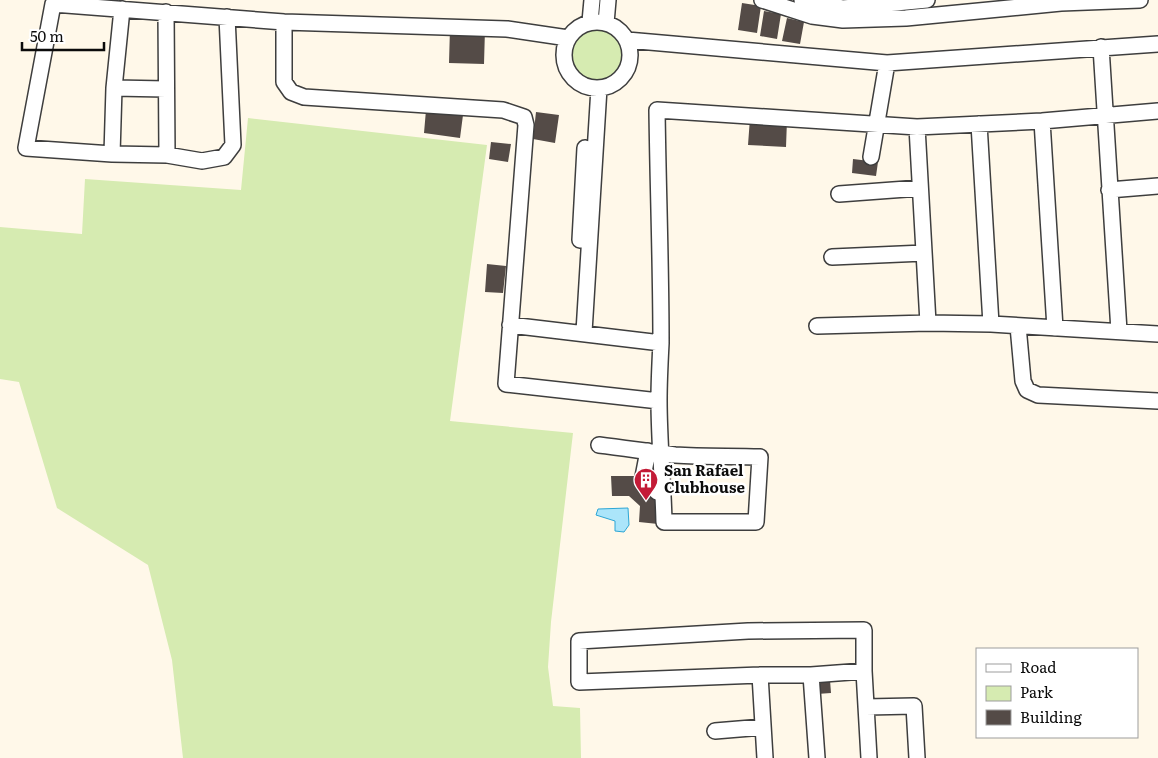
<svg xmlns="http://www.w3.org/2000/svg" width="1158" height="758" font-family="Literata,serif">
	<rect width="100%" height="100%" fill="#fff8e9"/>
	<!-- green -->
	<path fill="#d6ebb1" d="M571 55a26 26 0 1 1 52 0a26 26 0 1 1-52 0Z
		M248,118L487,145L450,421L573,433L551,622L548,667L553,706L580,708L581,758H183L172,660L148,565L57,508L19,382L0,379V227L82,234L85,179L241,190Z"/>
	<!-- water -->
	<path fill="#abe5fa" stroke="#2da6d5" d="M628,508L629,525L624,532L615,531V521L596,515L598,509Z"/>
	<!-- building -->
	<path fill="#544b47" d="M742,3L761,6L757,33L738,30Z
		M764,11L781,14L777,39L760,36Z
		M787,18L804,22L800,44L782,41Z
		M450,28L485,29L484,64L449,63Z
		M426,110L463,115L460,138L424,133Z
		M536,112L559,115L555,143L533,139Z
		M750,118L787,120L786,147L748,145Z
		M491,142L511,144L508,162L489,159Z
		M853,159L878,162L876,176L852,173Z
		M487,264L506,266L503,293L485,292Z
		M611,476H635L656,497L658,524L639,522L640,506L629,496H612Z
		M830,680L831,693L817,694V681Z"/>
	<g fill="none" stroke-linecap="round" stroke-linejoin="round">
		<defs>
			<path id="minor" d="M762,0L812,16L843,20L906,18L1061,3L1140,0
				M802,0L843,8L927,0
				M166,12L167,155
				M227,17L233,145L224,157L202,161L167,155L112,154L26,148L53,4L284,22L507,29L568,38
				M564 55a33 33 0 1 1 66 0a33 33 0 1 1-66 0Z
				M284,22V82L291,92L304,97L503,110L524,117L526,125L506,384L659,401
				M590,22L592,0
				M606,23L608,0
				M627,40L887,63L1158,44
				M1101,47L1119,331
				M114,88L166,89
				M1042,121L1055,328
				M979,124L991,324
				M917,127L928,323
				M112,154L114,88L122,9
				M871,157L887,63
				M1109,190L1158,186
				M839,194L920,188
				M580,240L585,148
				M832,257L924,253
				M510,325L661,343
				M817,326L928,323L991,324L1158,334
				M1018,326L1023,381L1027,390L1038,395L1158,401
				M584,332L599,88
				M599,445C624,448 650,452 675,455C703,457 732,456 760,457L756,522H664C663,481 659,440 659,400C659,381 660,362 661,343C661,265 658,188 657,110L917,127L1042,121L1158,111
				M648,451L643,477L657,492L663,493
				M864,671L811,675H760L579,682V641L748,631L864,630V671L869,758
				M760,675L765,758
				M811,675L817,758
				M866,707L914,706L917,758
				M715,731L763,727"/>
		</defs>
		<!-- minor casing -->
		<use href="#minor" stroke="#3e3e3e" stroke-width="18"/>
		<!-- minor -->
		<use href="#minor" stroke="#fff" stroke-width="15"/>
	</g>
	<!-- icons -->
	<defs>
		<symbol id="building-pin" viewBox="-11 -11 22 30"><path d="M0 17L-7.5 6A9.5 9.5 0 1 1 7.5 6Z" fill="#c31b37" stroke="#fff"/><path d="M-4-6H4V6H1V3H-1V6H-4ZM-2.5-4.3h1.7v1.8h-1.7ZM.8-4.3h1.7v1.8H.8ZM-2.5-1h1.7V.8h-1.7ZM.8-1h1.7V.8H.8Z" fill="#fff"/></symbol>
	</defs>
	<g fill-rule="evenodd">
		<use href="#building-pin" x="632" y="466" width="28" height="38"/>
	</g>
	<g text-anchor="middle" stroke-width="5" stroke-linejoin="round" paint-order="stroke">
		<!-- poi labels -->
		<g font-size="15" font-weight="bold" fill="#0b0b0b" stroke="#fff" text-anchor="start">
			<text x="664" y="476">San Rafael<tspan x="664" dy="17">Clubhouse</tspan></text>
		</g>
	</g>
	<!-- legend -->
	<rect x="976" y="648" width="162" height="90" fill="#ffffff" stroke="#9d9d9d"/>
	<rect x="986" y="664" width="25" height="8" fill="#ffffff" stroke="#9d9d9d"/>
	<text x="1020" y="673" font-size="15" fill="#0b0b0b">Road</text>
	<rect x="986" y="686" width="25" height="15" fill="#d6ebb1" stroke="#9d9d9d"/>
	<text x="1020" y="698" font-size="15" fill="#0b0b0b">Park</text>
	<rect x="986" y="710" width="25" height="15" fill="#544b47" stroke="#9d9d9d"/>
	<text x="1020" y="723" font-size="15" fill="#0b0b0b">Building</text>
	<!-- scale -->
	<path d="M22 42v8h82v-8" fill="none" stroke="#0b0b0b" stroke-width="2.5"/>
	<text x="30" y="42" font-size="15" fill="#0b0b0b" stroke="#ffffff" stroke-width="4" paint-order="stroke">50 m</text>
</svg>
